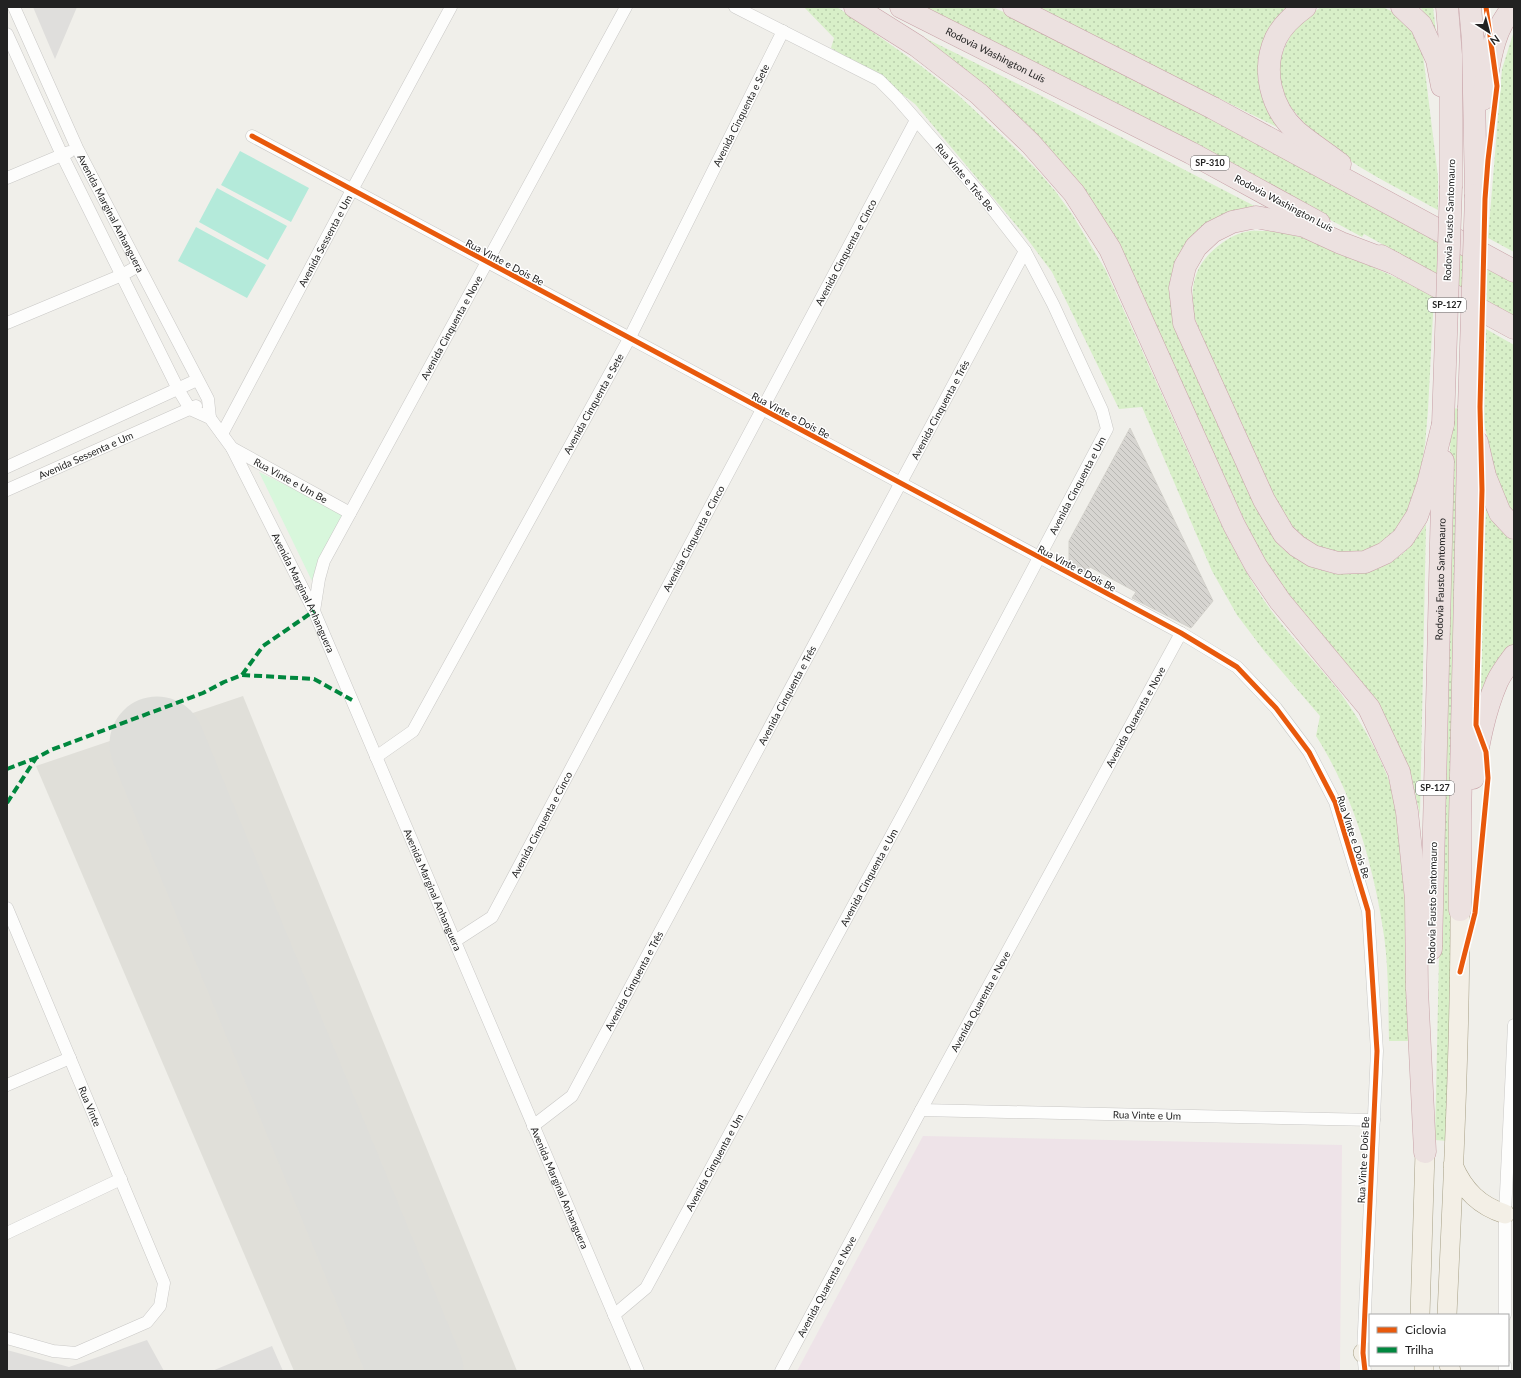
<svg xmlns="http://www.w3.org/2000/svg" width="1521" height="1378" font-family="Lato,sans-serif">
	<defs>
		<pattern id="grass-dots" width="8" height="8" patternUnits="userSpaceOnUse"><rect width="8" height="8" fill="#d8efc8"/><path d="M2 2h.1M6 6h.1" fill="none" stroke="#b9cdac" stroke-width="1.8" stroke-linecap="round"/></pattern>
		<pattern id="building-back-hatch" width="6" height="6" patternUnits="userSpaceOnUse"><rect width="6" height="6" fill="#d7d5d1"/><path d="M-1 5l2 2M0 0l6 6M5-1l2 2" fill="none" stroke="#b8b7b3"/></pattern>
	</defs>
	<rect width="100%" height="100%" fill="#f0efea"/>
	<!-- residential -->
	<path fill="#dfdedc" d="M33,7H77L55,59Z
		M147,1340L164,1371H7V1350L69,1367Z
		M272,1346L283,1371H212Z"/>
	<!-- industrial -->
	<path fill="#eee3e8" d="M923,1136L1342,1145L1340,1371H797Z"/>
	<!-- airport -->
	<path fill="#e0dfd9" d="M243,696L517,1371H294L36,766Z"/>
	<!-- grass -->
	<path fill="url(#grass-dots)" d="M804,7H836L840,9L921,66L957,94L1010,143L1037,170L1056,192L1072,214L1105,269L1217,516C1233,548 1249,580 1270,609C1290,637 1316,662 1338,690C1363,723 1386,765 1397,805C1400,815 1401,825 1403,835L1411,1041H1389C1388,1004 1389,966 1383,929C1373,863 1352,792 1316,736L1320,716L1265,652L1237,615L1212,571L1142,407L1119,409L1052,272L1022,232L915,104L883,80L831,48L834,38Z
		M920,7H993L1084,52L1279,154L1514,281V318L1364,234L1362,237L1264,184Z
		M1034,7H1286L1271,28L1262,91L1267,109L1277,127Z
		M1322,7H1383L1393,12L1415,34L1422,48L1425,71L1438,177V210C1389,183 1327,155 1294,111C1289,105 1283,97 1280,90C1276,78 1279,63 1283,52C1292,29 1301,18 1322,7Z
		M1419,7H1433L1436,32L1421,8Z
		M1514,31V252L1488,238L1502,69Z
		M921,36L1036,93L1268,213L1246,212L1178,271L1254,499C1262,516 1269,535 1283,549C1296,560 1324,574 1342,574C1358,573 1383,567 1397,558C1410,549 1418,537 1426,524L1420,815L1412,779L1404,757L1318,634L1275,576L1256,545L1118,247Z
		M1267,231L1285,233L1318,242L1434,295L1428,410L1425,445L1415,498L1405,522L1388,540L1368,550L1345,554L1326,550L1308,542L1294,532L1271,497L1194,317C1190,287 1193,266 1218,246C1226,240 1235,234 1245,232C1252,230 1260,231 1267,231Z
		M1486,329L1514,345V516L1511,512L1496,477L1484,423Z
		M1451,408L1463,409L1448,1141L1435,1140Z
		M1486,505C1494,518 1501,532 1514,541V643L1502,660L1480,698Z"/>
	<!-- park -->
	<path fill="#d8f7dc" d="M259,472L345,514L320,561L312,581Z"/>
	<!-- pitch -->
	<path fill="#b4eada" d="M240,151L309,188L291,222L221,185Z
		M217,188L287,226L268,260L199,222Z
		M196,227L266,265L247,298L178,261Z"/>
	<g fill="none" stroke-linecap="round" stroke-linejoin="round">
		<!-- runway -->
		<path stroke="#dededa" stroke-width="95" d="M157,744L416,1371"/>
	</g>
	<!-- building -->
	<path fill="url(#building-back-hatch)" stroke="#d3d1cb" d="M1130,428L1213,601L1191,628L1132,598L1136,592L1090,567L1086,573L1069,562V541Z"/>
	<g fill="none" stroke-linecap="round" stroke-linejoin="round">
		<defs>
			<g id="street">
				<path id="s1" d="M14,7L77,148L208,399L210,418"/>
				<path id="s2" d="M7,34L62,155L178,389L190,409L210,418L232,448L314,611L638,1371"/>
				<path d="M252,136L1181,633L1237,667L1276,708L1309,752L1335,802L1368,911L1377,1051L1363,1353L1365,1371"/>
				<path d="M7,178L69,152"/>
				<path d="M7,323L122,275L138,266"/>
				<path id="s3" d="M222,434L352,190L451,7"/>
				<path id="s4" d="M232,448L350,513"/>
				<path d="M7,467L197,380"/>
				<path id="s5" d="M7,490L196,406"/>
				<path id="s6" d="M314,611L319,579L324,561L626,7"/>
				<path id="s7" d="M376,757L413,731L629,339L783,31"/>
				<path id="s8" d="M7,908L164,1283L160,1306L147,1322L76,1353L53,1351L7,1338"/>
				<path id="s9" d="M455,941L492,917L916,120"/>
				<path d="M7,1085L70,1058"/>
				<path id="s10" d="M921,1110L1374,1120"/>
				<path id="s11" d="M533,1126L572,1096L1025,251"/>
				<path d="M7,1233L121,1179"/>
				<path id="s12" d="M614,1315L646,1288L910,801L1107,429L1102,410L1053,304L1025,251L984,198L897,98L879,80L735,7"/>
				<path d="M1505,1315V1214L1514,1025"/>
				<path d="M1505,1365V1371"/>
				<path id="s13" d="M781,1371L921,1110L1181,633"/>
			</g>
			<path id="primary" d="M1453,1165C1464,1191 1480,1206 1505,1214
				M1420,1315L1425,1152
				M1447,1315C1453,1180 1460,1045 1460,910
				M1363,1353L1370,1352
				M1424,1365V1371
				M1449,1365L1451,1371"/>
			<g id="highway">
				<path d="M855,7L917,46L979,94L1031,144L1074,193L1110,249L1234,525L1256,566L1280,601L1369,708L1399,772L1407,812L1416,899L1417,989L1425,1152"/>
				<path id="s14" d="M901,7L1191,153L1319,223"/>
				<path d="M1014,7L1213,108L1514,271"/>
				<path d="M1305,7C1294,15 1282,26 1276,38C1261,70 1271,108 1296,131C1310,143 1326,153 1340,164"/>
				<path d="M1402,7L1421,25L1437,60L1442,86"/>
				<path d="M1447,7L1451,55V186"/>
				<path d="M1470,7L1473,41L1476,195"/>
				<path d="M1483,99C1489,69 1491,30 1514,7"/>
				<path d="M1381,256L1514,328"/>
				<path d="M1394,263L1341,243L1304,226L1256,217L1232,222L1212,232L1196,247L1185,266L1180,288L1184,323L1264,500L1284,534L1297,546L1313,556L1338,563L1365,562L1385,553L1403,538L1417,516L1428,484L1443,424"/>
				<path d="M1477,442L1485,476L1500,513L1514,528"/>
				<path d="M1473,778C1478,745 1484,712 1497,682C1501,673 1508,664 1514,656"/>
				<path d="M1460,910V821L1469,408"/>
				<path id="s15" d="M1431,949L1443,461"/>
			</g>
		</defs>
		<!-- street casing -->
		<use href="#street" stroke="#c9c8c6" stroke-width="13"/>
		<!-- primary casing -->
		<use href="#primary" stroke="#a7a086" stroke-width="20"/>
		<!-- highway casing -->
		<use href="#highway" stroke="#c7a0a6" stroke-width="23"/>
		<!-- street -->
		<use href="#street" stroke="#fdfdfc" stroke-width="12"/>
		<!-- primary -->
		<use href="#primary" stroke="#f3efe6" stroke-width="19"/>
		<!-- highway -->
		<use href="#highway" stroke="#ece1e0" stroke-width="22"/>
		<defs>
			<path id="highway-bridge" d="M1469,408L1476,195
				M1443,424L1451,186"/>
		</defs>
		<!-- highway-bridge casing -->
		<use href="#highway-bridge" stroke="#c7a0a6" stroke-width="23" stroke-linecap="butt"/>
		<!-- highway-bridge -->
		<use href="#highway-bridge" stroke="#ece1e0" stroke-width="22"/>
		<!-- quiet -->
		<path stroke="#00873e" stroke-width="4" stroke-dasharray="8 4" stroke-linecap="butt" d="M242,675L263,646L314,611
			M7,769L36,758
			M7,803L36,758L51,750L203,693L224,682L242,675L314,679L352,700"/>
		<defs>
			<path id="cycleway" d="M252,136L1181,633L1237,667L1276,708L1309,752L1335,802L1368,911L1377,1051L1363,1353L1365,1371
				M1460,972L1475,913L1488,778L1486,752L1476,725L1482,490L1480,407L1485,199L1488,160L1497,86L1486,7"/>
		</defs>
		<!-- cycleway casing -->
		<use href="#cycleway" stroke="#fff" stroke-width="8"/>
		<!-- cycleway -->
		<use href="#cycleway" stroke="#e8590c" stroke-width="5"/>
	</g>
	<g text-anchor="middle" stroke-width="3" stroke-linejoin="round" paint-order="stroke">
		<!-- shield labels -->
		<g fill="#fff" stroke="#646464" stroke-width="1">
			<rect x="1191" y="156" width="38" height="14" rx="3"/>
			<rect x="1428" y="298" width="38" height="14" rx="3"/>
			<rect x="1416" y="781" width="38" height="14" rx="3"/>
		</g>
		<g font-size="9" font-weight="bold" fill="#222">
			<text x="1210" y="166">SP-310</text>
			<text x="1447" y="308">SP-127</text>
			<text x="1435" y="791">SP-127</text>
		</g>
		<!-- street labels -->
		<g font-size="10" fill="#222" stroke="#fff">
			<text dy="4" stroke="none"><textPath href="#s14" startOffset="106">Rodovia Washington Luís</textPath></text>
			<text dy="4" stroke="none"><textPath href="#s7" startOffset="743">Avenida Cinquenta e Sete</textPath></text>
			<text transform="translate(965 177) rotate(50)" y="4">Rua Vinte e Três Be</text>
			<text transform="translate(1284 203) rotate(28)" y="4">Rodovia Washington Luís</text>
			<text dy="4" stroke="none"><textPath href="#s1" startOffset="228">Avenida Marginal Anhanguera</textPath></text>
			<text transform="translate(1449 220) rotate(-88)" y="4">Rodovia Fausto Santomauro</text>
			<text dy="4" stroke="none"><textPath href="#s3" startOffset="219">Avenida Sessenta e Um</textPath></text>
			<text dy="4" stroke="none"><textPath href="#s9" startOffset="797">Avenida Cinquenta e Cinco</textPath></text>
			<text transform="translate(505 262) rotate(28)" y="4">Rua Vinte e Dois Be</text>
			<text dy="4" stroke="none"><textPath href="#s6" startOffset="317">Avenida Cinquenta e Nove</textPath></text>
			<text dy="4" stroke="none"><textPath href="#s7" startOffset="419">Avenida Cinquenta e Sete</textPath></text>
			<text dy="4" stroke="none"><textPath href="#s11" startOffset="828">Avenida Cinquenta e Três</textPath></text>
			<text transform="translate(791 415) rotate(28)" y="4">Rua Vinte e Dois Be</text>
			<text dy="4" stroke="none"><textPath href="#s5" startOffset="86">Avenida Sessenta e Um</textPath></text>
			<text dy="4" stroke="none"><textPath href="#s4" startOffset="67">Rua Vinte e Um Be</textPath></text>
			<text dy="4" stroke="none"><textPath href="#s12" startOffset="953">Avenida Cinquenta e Um</textPath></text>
			<text dy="4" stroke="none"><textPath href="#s9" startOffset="473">Avenida Cinquenta e Cinco</textPath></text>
			<text transform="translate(1077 568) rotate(28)" y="4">Rua Vinte e Dois Be</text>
			<text dy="4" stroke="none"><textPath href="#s15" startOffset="370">Rodovia Fausto Santomauro</textPath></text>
			<text dy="4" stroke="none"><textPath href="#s2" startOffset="638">Avenida Marginal Anhanguera</textPath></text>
			<text dy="4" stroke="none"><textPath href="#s11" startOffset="504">Avenida Cinquenta e Três</textPath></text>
			<text dy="4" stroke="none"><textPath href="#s13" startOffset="744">Avenida Quarenta e Nove</textPath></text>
			<text dy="4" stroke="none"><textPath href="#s9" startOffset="149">Avenida Cinquenta e Cinco</textPath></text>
			<text transform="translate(1354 837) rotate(72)" y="4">Rua Vinte e Dois Be</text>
			<text dy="4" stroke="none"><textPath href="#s12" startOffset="509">Avenida Cinquenta e Um</textPath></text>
			<text dy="4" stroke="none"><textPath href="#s2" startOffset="962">Avenida Marginal Anhanguera</textPath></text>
			<text transform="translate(1432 903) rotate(-89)" y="4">Rodovia Fausto Santomauro</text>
			<text dy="4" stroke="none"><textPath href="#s11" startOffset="180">Avenida Cinquenta e Três</textPath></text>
			<text dy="4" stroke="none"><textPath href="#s13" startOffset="420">Avenida Quarenta e Nove</textPath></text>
			<text dy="4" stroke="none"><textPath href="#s8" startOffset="215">Rua Vinte</textPath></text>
			<text dy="4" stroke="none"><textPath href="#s10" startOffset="226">Rua Vinte e Um</textPath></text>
			<text transform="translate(1363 1160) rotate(-87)" y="4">Rua Vinte e Dois Be</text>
			<text dy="4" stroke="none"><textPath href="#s12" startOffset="185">Avenida Cinquenta e Um</textPath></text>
			<text dy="4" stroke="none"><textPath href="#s2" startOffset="1286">Avenida Marginal Anhanguera</textPath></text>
			<text dy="4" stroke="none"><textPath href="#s13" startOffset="96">Avenida Quarenta e Nove</textPath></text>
		</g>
	</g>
	<!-- border -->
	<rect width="1521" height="1378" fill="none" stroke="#222222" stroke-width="16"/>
	<!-- legend -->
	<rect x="1369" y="1314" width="140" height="52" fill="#ffffff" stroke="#a7a7a7"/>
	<rect x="1377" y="1327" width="20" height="6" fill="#e8590c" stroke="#a7a7a7"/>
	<text x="1405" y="1334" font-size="12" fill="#222222">Ciclovia</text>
	<rect x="1377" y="1347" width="20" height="6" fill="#00873e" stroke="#a7a7a7"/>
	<text x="1405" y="1354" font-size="12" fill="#222222">Trilha</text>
	<!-- north arrow -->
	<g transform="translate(1489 32) rotate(144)" stroke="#ffffff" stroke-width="3" paint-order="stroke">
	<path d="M0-3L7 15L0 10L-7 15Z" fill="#222222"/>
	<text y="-6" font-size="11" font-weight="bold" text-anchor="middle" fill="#222222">N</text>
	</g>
</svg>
